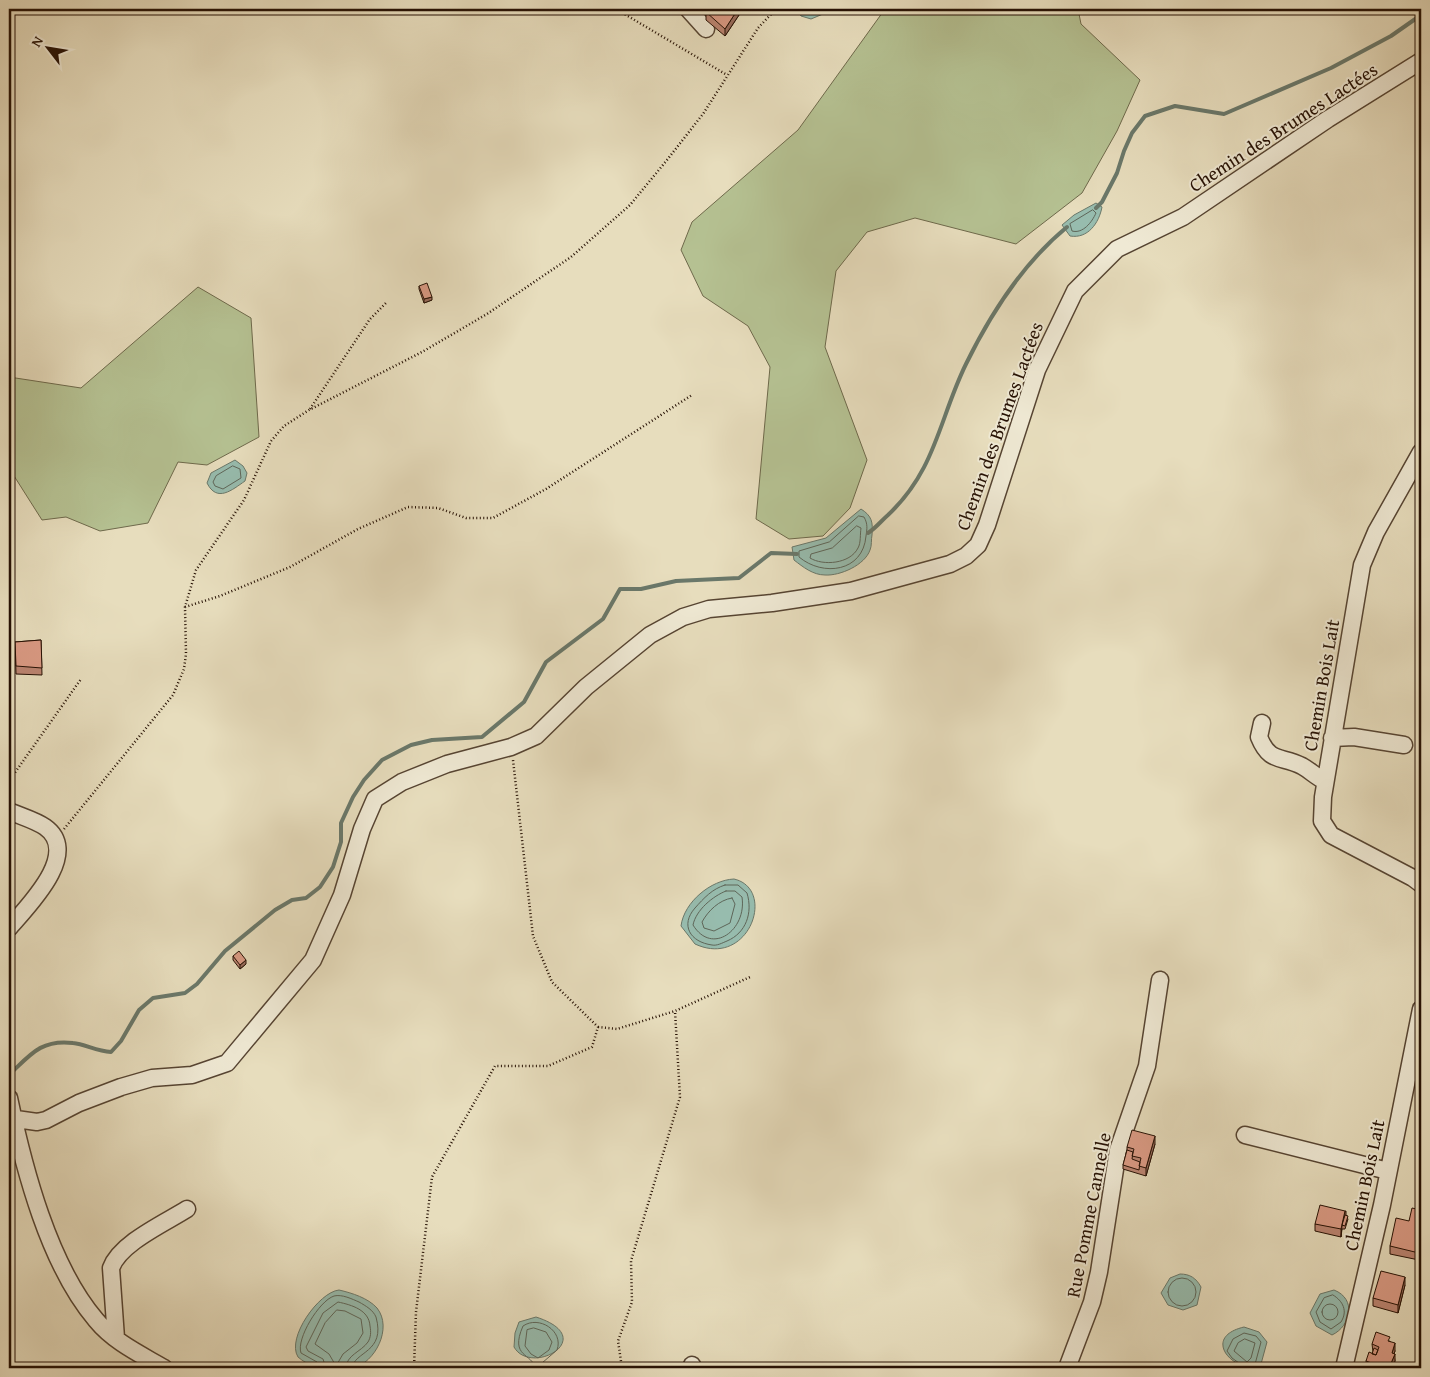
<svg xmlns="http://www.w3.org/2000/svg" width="1430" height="1377" font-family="'Gentium Book Plus',serif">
	<rect width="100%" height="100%" fill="#e7ddbd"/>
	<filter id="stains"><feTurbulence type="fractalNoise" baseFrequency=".004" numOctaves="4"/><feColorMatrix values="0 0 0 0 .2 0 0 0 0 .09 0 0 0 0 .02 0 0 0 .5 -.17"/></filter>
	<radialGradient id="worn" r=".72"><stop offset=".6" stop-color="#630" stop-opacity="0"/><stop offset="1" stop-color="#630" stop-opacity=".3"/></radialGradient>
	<!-- green -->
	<path fill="#b5c192" stroke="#6e694b" d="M885,9H1078L1081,24L1140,80L1117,131L1082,193L1016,244L915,218L867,232L836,271L825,347L867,460L850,508L823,536L789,539L756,519L770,367L748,326L703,296L681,250L692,222L798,130Z
		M198,287L251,318L259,437L207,465L178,462L148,523L100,531L66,517L42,520L9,468V377L81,388Z"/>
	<!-- water -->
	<path fill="#97bcae" stroke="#6a786a" d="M797,9H826L823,14L811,19L801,16Z
		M1096,203L1102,207C1099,223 1088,239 1070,236L1062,225L1074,215Z
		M235,460L243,466L247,473L245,481C232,490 217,503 207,483L211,473Z
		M861,509C872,516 873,522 872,535C871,539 872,546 870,550C865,565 840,576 825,575C813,575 803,567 794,560L792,547L826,538Z
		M734,879C777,889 749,969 695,944L681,926C684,902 711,880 734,879Z
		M1180,1274C1190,1274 1196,1278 1201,1287L1197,1305L1183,1310L1168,1305L1161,1293L1170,1278Z
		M339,1290C352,1293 368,1298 377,1308C393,1328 375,1363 353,1368C347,1370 339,1368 333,1368C320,1368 308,1366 298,1357C286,1338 319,1292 339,1290Z
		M1334,1290C1357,1299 1351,1326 1332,1335L1316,1326L1310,1313L1320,1294Z
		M536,1317C601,1338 531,1377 514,1347L515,1333L519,1322Z
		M1244,1327L1259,1332L1267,1342L1261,1364C1238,1377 1198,1338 1244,1327Z"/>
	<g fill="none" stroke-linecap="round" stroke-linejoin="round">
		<!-- shore -->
		<path stroke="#5e6659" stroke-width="1" d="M1093,210L1096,213C1092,222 1083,234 1072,231L1070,224Z
			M233,466L240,469L241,478L223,489L215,486L213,482L216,476Z
			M859,516L864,517C868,524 867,529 866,536C863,572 823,577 799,557V551L829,542Z
			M857,526L861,528C860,534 861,543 858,548C850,564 823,566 810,558L811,554L832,548Z
			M725,885H738L747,893C753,913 746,933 727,941C722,943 717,946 712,945C690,942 680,925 695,908C704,898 712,889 725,885Z
			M726,891H735L742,897C747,930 712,956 693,925C696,910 713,896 726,891Z
			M732,898L735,904L730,923L714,931L704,928L702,922C708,911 719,900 732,898Z
			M1168 1292a14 14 0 1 1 28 0a14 14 0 1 1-28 0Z
			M1333,1295C1343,1301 1348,1311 1341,1322L1331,1329L1320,1322L1316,1312L1324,1298Z
			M1322 1312a8 8 0 1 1 16 0a8 8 0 1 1-16 0Z
			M337,1310L345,1311L361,1319L363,1333L357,1343L343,1354L336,1366L329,1354L315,1344L325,1323Z
			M534,1328L546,1332L552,1342L549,1350L538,1358L531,1354L525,1346L527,1330Z
			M1245,1339L1255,1343L1251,1358L1247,1362L1234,1351L1238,1343Z
			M320,1368L317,1362L301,1353C296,1339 319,1301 334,1296C342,1294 352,1299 359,1302C366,1306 373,1310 376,1317C386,1353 354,1351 352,1368
			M326,1368L323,1359L308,1351L306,1347L323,1313L338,1302C352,1305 369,1310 370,1326C371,1332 371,1337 368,1342C361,1352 346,1355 346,1368
			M535,1368C533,1353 509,1358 523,1326C539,1315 564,1331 557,1350L542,1363L541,1368
			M1240,1368L1239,1363L1232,1358L1227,1351L1233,1339L1244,1333L1256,1336L1261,1342L1254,1368"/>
		<!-- stream -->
		<path stroke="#6a786a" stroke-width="4" d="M1096,208L1102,202L1117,173L1124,151L1132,133L1145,116L1175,106L1224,114L1331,68L1391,36L1421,15
			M868,533C876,528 881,521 888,515C936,470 939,419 966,364C991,313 1023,263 1067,227
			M9,1075C30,1055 41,1039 73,1043C85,1044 96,1051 111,1052L121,1041L139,1010L153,998L185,993L197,984L225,951L275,910L292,900L306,898L320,887L333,867L341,842V823L353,797L364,780L382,760L411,745L432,740L482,737L524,702L546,662L603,619L620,589H641L676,581L739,578L771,553L797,554"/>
		<defs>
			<path id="minor" d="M688,9L706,29
				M1421,452L1376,532L1362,565L1323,797L1322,821L1331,835L1413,878L1421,884
				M1262,723L1259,737C1270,764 1281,755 1302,766C1311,771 1316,777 1325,781
				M1332,738L1354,737L1404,745
				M9,811C20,816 35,820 45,827C82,853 27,907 9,928
				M9,1098C24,1169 49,1265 96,1320C114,1342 140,1354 164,1368
				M9,1118L37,1122L46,1120L79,1103L121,1087L152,1078L192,1075L227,1063L313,960L342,895L362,829L375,799L402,782L447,764L511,747L536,736L586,687L650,635L683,617L709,609L772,603L851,591L950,564L966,556L978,545L987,525L1037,370L1075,291L1117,249L1183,217L1328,119L1421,61
				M1245,1135L1388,1171
				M116,1338L111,1268C120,1243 165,1223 187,1209
				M691,1368L692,1365
				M1067,1368L1092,1302L1099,1272L1118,1150L1147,1066L1160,980
				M1344,1368L1382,1205L1421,1009"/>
		</defs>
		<!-- minor casing -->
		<use href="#minor" stroke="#564432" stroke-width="19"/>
		<!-- path -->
		<path stroke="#261104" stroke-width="2.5" stroke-dasharray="1 2.5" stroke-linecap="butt" d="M616,9L727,75
			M310,409L370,319L387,302
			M185,607L220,596L290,567L358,529L408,507L438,508L466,518H493L546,489L692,395
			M9,781L81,679
			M64,829L173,695L184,669L186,654L185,607L196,570L244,500L271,441L284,426L309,410L422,352L487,314L571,257L630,205L667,160L703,114L758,28L776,9
			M598,1027L617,1029L675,1011L750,977
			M414,1368L416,1312L432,1177L495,1066H548L592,1047L598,1027L552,982L533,936L513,760
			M622,1368L618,1341L632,1302L631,1261L680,1097L675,1011"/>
		<!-- minor -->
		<use href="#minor" stroke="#efe9d4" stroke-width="16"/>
	</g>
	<!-- wall -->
	<path fill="#bc8572" stroke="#261104" d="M743,9L725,36L706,20V12Z
		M419,286L432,300L424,303L419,289Z
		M41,640L42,675L16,674L15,642Z
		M233,956L246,964L240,969L233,960Z
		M1155,1144L1146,1176L1123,1169V1165L1127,1150V1147Z
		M1421,1210V1252L1419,1260L1390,1254V1246L1409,1221Z
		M1345,1215L1348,1219L1345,1229H1342L1341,1237L1315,1231V1224Z
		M1405,1285L1398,1313L1373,1306V1298Z
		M1390,1341L1395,1351L1394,1354L1395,1361L1392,1368H1364L1366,1365V1361L1373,1352L1372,1344Z"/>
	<!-- shaded-wall -->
	<path fill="#996c5d" stroke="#261104" d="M738,9H743L725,36V29Z
		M432,297V300L424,303V299Z
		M246,960V964L240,969V965Z
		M1155,1136V1144L1146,1176V1168Z
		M1345,1211H1346V1215L1343,1225H1342L1341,1237V1229Z
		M1421,1244V1252L1419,1260V1253Z
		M1405,1277V1285L1398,1313V1305Z
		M1395,1343V1351L1392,1360V1353Z
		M1395,1354V1361L1392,1368H1389Z"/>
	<!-- building -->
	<path fill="#db9b85" stroke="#261104" d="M708,9H738L725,29L706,12Z
		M427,283L432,297L424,299L419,286Z
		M41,640L42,668L16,666L15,642Z
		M239,951L246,960L240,965L233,956Z
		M1132,1130L1155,1136L1146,1168L1139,1166L1141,1158L1132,1156L1134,1149L1127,1147Z
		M1127,1150L1133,1152L1132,1159L1140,1162L1139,1170L1123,1165Z
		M1320,1205L1345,1211L1341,1229L1315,1224Z
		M1412,1208L1421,1210V1244L1419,1253L1390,1246L1396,1218L1409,1221Z
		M1345,1215L1348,1216L1345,1226L1342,1225Z
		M1381,1271L1405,1277L1398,1305L1373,1298Z
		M1376,1332L1390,1337L1388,1341L1395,1343L1392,1353L1395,1354L1389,1368H1385L1366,1361L1369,1352L1376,1355L1379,1347L1372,1344Z
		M1374,1348L1378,1350L1376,1355L1372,1354Z
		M1366,1365L1375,1368H1364Z"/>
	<g text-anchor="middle" stroke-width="4" stroke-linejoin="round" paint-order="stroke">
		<!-- street labels -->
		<g font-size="19" fill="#261104" stroke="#efe9d4">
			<text transform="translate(1283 127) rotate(-33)" y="7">Chemin des Brumes Lactées</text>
			<text transform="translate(999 426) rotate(-70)" y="7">Chemin des Brumes Lactées</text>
			<text transform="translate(1321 685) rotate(-80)" y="7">Chemin Bois Lait</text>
			<text transform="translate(1364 1185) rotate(-78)" y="7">Chemin Bois Lait</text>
			<text transform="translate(1088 1215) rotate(-79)" y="7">Rue Pomme Cannelle</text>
		</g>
	</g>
	<!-- margin -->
	<rect width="1430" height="1377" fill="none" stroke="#e7ddbd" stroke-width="30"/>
	<rect x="10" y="10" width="1410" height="1357" fill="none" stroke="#261104" stroke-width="2.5"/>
	<rect x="15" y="15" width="1400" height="1347" fill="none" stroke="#261104"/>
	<!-- north arrow -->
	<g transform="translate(48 48) rotate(301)" stroke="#efe9d4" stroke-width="4" paint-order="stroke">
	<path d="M0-4L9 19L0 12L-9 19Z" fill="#261104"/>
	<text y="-8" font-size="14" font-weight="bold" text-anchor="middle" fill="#261104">N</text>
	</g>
	<rect width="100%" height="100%" filter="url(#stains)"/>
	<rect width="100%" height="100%" fill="url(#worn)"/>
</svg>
